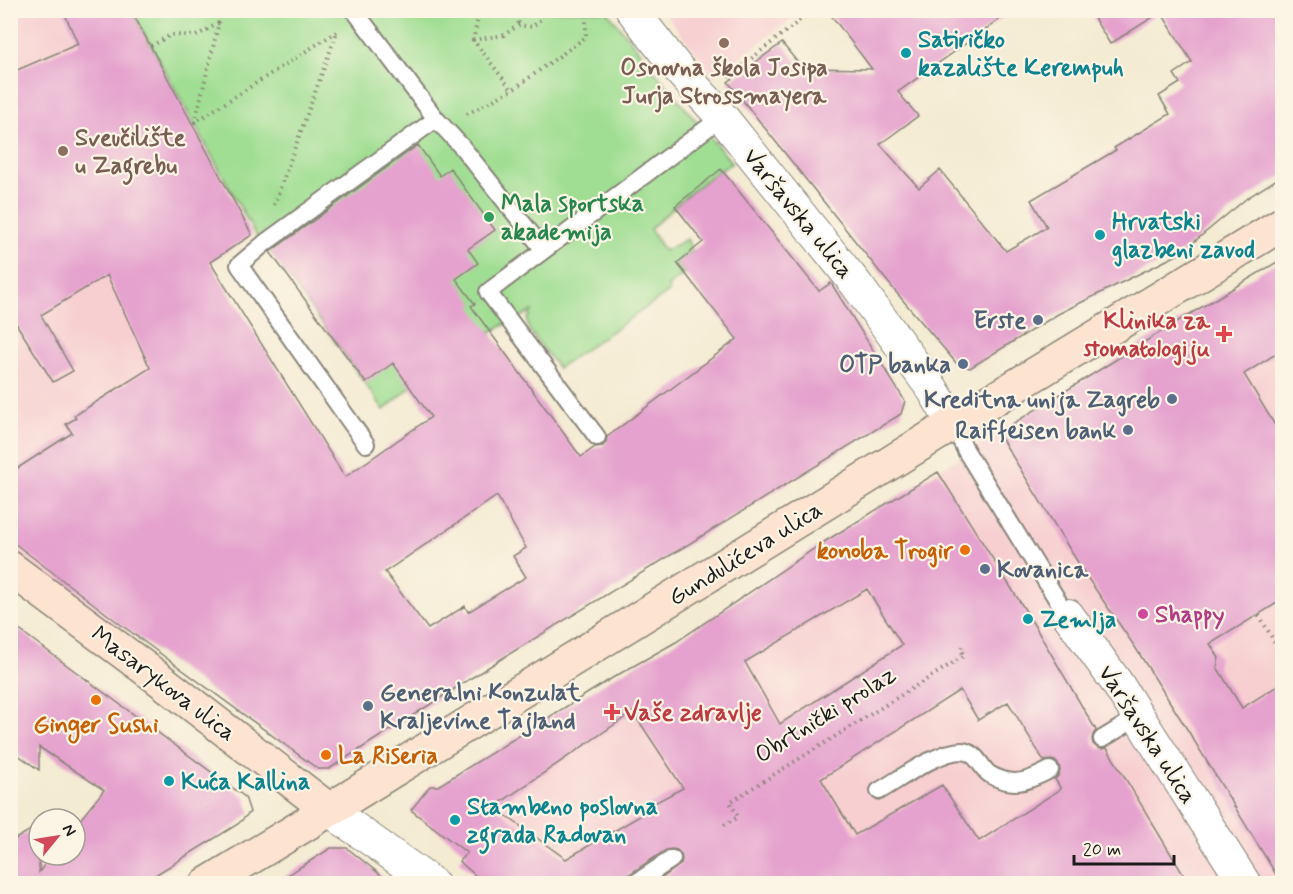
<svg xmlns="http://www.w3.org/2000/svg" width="1293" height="894" font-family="Mynerve,sans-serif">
	<rect width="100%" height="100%" fill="#fcf5e5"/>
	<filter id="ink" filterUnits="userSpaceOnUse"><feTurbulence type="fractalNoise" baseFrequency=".0167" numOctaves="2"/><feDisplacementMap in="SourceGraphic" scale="12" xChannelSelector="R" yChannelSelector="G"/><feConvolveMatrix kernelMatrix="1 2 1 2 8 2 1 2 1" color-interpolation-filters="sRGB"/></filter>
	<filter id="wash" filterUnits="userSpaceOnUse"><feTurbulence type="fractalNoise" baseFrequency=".008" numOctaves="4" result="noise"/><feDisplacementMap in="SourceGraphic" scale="24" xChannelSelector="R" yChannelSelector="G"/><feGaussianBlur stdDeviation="1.35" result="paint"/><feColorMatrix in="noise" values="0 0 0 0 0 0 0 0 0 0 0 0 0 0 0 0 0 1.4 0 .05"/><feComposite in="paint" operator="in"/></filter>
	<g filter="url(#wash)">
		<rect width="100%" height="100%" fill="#f4ebd3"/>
		<!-- built -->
		<path fill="#f7cfd1" d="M10,11H63L116,133L170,303L125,627L116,636L11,556Z
			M663,11H803L714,76Z
			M1282,259V883H485L459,862L466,853L411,810L433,782L439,786L676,642L824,542L1175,323Z"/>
		<!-- green -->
		<path fill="#a0de93" stroke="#5e7d58" stroke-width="1.5" d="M132,11H607L670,90L732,163C703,179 675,206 650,229L664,251L687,239L692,251L677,263L685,273L668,286L669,292L558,368L529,330L527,320L532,311L490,332L410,388L384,410L270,251L254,232Z"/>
		<g id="blocks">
			<!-- building -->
			<path fill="#e5a2ce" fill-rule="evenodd" d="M63,10H131L252,235L210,262L345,477L431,417L393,363L366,383L270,252L418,145L440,176L450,168L495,230L468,249L478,263L456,279L475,304L471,306L581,457L595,447L603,446L606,442L607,437L737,339L677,263L703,242L675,206L721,169L819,291L831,283L905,401L901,414L498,661L329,769H318L124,627L10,540V473L72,433L66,424L76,418L74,416L150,368L107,275L41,315L73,371L53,382L10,314V73L78,44ZM497,496L526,548L513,556L526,577L468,612L465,606L428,629L385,572Z
				M827,10H1013L898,92L918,116L880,144L919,188L940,170L1006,251L1047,227L1031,200L1116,150L1114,148L1170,114L1159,96L1180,83L1174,74L1192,62L1161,12L1110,44L1089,10H1282V176L1247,198L1179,254L1058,314L970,368L958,365L895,291L728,82L782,43L802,68L872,69Z
				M1282,259V350L1244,374L1282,437V600L1210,644L1219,658L1217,667L1242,708L1282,683V884L1187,729L1135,647L1087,577L998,433L1175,323Z
				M938,472L1027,613L1096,730L1093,735L1092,739L1093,744L1098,748L1102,749L1107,748L1189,884H654L681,864L682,859L681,854L677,850L672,849L666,850L628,875L625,879L624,884H485L459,861L467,853L411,810L430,786H438L614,677L676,642L824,542ZM867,589L902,645L780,724L745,662ZM960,690L978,720L1008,702L1044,761L1051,760L1055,761L1059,765L1060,771L1058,776L1055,779L1061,789L979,841L942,785L855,835L821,779ZM633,712L683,788L643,809L645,813L566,859L494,807Z
				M10,623L245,797L250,812L238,824L152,877L138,884H10V842L39,825V872L52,855H75V826L104,790L39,747V770L10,749Z
				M331,848H347L392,884H273Z"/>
		</g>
	</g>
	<g filter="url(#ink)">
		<use href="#blocks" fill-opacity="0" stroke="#888478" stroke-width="1.5"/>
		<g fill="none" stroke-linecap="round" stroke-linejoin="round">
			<defs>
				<path id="lane" d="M354,10L436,119L266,242L239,265L366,444
					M436,119L462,147L544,250
					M953,424L966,451L1058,601
					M597,437L488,292L722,117
					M1102,739L1138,717
					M879,791C900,779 938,751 962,751C975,752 979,763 986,771C989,775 993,776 997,778C1017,787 1032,779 1050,770
					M634,884L672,859"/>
				<path id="street" d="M632,10L678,69L722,117L856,284L933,390L953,424
					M1068,615L1117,683L1245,884
					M329,810L433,884"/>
				<path id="secondary" d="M10,568L158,678L329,810
					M207,884L329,810L953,424L1282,224"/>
			</defs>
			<!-- lane casing -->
			<use href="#lane" stroke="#888478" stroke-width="20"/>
			<!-- street casing -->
			<use href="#street" stroke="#888478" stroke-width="34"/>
			<!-- secondary casing -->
			<use href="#secondary" stroke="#888478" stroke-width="36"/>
			<!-- path -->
			<path stroke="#888478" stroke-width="4" stroke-dasharray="1.5 4.5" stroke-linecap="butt" d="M222,10L195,122L338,31
				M480,10L473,40L512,90
				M515,10L519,25
				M473,40L504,35L519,25L532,27L543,17L542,10
				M151,46L171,35L196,36L219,23
				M728,77L813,10
				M467,114L512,90L586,37V10
				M274,205L337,32
				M1259,615L1282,655
				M724,825L738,817L730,802L964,656L961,650L964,644"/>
			<!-- lane -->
			<use href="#lane" stroke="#fff" stroke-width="16"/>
			<!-- street -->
			<use href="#street" stroke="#fff" stroke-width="32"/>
			<!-- secondary -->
			<use href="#secondary" stroke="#fde4d0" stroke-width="33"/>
		</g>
	</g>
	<!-- markers -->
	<g fill="#8d6e63" stroke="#fcf5e5" stroke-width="2">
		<circle cx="724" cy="43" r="6"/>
		<circle cx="63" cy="151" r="6"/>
	</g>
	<g fill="#0f9aa8" stroke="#fcf5e5" stroke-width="2">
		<circle cx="906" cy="53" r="6"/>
		<circle cx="1100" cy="235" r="6"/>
		<circle cx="1028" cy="619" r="6"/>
		<circle cx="169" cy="781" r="6"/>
		<circle cx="455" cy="820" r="6"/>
	</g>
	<circle fill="#2e9e5b" stroke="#fcf5e5" stroke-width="2" cx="489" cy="217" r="6"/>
	<g fill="#5c6f8a" stroke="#fcf5e5" stroke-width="2">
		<circle cx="1038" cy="320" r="6"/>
		<circle cx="963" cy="364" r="6"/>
		<circle cx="1172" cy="399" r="6"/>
		<circle cx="1128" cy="430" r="6"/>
		<circle cx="985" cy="569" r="6"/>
		<circle cx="368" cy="706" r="6"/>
	</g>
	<g fill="#e0444e" stroke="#fcf5e5" stroke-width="2">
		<path d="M1221 325h6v6h6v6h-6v6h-6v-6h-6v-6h6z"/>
		<path d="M609 703h6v6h6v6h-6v6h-6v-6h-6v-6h6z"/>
	</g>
	<g fill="#e8710a" stroke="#fcf5e5" stroke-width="2">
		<circle cx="965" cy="550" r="6"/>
		<circle cx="96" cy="700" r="6"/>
		<circle cx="326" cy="755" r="6"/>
	</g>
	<circle fill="#d1479c" stroke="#fcf5e5" stroke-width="2" cx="1143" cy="614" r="6"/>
	<g text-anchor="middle" stroke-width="4.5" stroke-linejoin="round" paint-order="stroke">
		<!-- culture labels -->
		<g font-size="24" font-weight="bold" fill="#0d838f" stroke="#fcf5e5" text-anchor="start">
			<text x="918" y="47">Satiričko<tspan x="918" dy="28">kazalište Kerempuh</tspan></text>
			<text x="1112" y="229">Hrvatski<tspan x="1112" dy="28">glazbeni zavod</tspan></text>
			<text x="1040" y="627">Zemlja</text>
			<text x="181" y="789">Kuća Kallina</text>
			<text x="467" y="814">Stambeno poslovna<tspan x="467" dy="28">zgrada Radovan</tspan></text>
		</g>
		<!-- education labels -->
		<g font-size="24" font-weight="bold" fill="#785e54" stroke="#fcf5e5">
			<text x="724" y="75">Osnovna škola Josipa<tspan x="724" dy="28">Jurja Strossmayera</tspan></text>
			<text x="75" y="145" text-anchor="start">Sveučilište<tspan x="75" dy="28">u Zagrebu</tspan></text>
		</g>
		<!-- leisure labels -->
		<g font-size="24" font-weight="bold" fill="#27864d" stroke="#fcf5e5" text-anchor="start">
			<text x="501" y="211">Mala sportska<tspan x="501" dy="28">akademija</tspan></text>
		</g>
		<!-- street labels -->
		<g font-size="24" fill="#1c1c1c" stroke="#fcf5e5">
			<text transform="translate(799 213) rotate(51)" y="8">Varšavska ulica</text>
			<text transform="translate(745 553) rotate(-32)" y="8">Gundulićeva ulica</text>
			<text transform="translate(164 683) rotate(37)" y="8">Masarykova ulica</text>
			<text transform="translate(825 714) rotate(-32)" y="8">Obrtnički prolaz</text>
			<text transform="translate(1148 734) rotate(57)" y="8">Varšavska ulica</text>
		</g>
		<!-- service labels -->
		<g font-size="24" font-weight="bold" fill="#4e5e75" stroke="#fcf5e5" text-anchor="end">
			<text x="1026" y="328">Erste</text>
			<text x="951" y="372">OTP banka</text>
			<text x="1160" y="407">Kreditna unija Zagreb</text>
			<text x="1116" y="438">Raiffeisen bank</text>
			<text x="997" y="577" text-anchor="start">Kovanica</text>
			<text x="380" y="700" text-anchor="start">Generalni Konzulat<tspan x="380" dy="28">Kraljevine Tajland</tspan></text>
		</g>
		<!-- health labels -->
		<g font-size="24" font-weight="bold" fill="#be3a42" stroke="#fcf5e5" text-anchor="end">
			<text x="1210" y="328">Klinika za<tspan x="1210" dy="28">stomatologiju</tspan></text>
			<text x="624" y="720" text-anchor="start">Vaše zdravlje</text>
		</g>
		<!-- food labels -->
		<g font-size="24" font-weight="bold" fill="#c56008" stroke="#fcf5e5" text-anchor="end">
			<text x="953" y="558">konoba Trogir</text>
			<text x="96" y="732" text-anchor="middle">Ginger Sushi</text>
			<text x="338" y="763" text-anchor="start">La Riseria</text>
		</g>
		<!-- hotel labels -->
		<g font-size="24" font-weight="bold" fill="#b23c85" stroke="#fcf5e5" text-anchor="start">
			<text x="1155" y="622">Shappy</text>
		</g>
	</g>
	<!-- margin -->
	<rect width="1293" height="894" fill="none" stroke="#fcf5e5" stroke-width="36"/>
	<!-- north arrow -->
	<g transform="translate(57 837) rotate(60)"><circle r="28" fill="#fcf5e5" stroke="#a29e95" stroke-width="1.5"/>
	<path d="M0-4.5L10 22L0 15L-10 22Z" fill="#d1495b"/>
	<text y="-9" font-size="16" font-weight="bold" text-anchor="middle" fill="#1c1c1c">N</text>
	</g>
	<!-- scale -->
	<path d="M1074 855v9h100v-9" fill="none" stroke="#1c1c1c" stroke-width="3"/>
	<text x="1083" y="855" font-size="18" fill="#1c1c1c" stroke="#fcf5e5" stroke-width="4.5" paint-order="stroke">20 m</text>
</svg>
